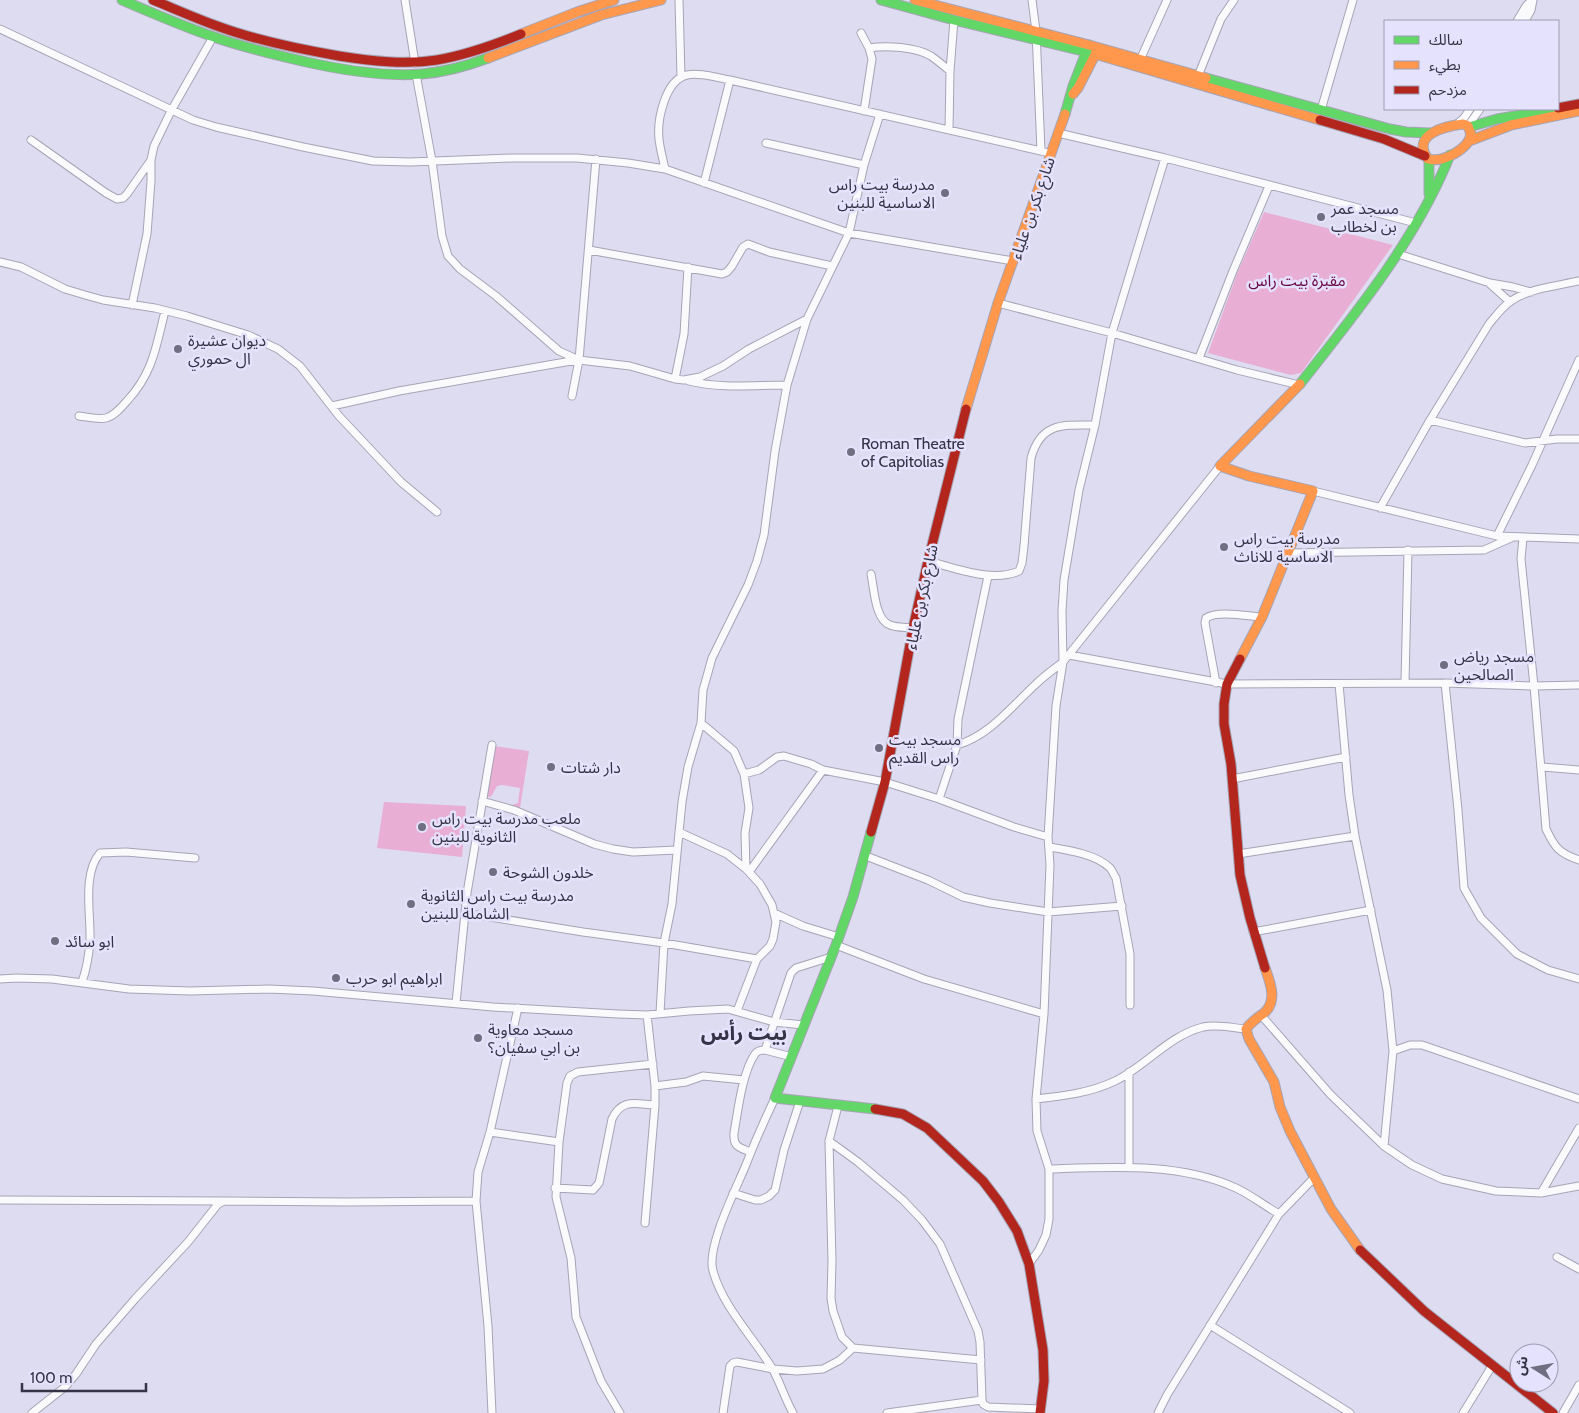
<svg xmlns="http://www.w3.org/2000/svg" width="1579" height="1413" font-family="Cabin,'Noto Sans Arabic',sans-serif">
	<rect width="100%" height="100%" fill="#dedcf0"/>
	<!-- green -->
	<path fill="#e8aed4" d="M1264,212L1393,245L1301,373L1291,375L1208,353L1237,274Z
		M493,746L529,751L520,808L509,806L518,803L520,788L502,785L497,786L491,797L486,796Z
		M384,802L466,806L462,857L377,848Z"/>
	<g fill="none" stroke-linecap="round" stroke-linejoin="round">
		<defs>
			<path id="street" d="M405,0L415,63
				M679,0L681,77
				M1032,0L1036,31L1041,151L1045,152
				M1517,21L1526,6L1532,0
				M1525,21L1531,10L1533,0
				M0,29L193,120L216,127L303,147L373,161L410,162L512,158H577L628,163L665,169L849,233L1013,261
				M861,33L869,48L872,59L864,111
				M869,48C886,45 916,47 931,56C938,61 944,66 950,71
				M1140,60L1167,0
				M416,74L432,161L442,236L448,256L460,269L496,296L559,351L579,360L630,366L675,379L684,380L700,377L723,366L749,349L807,319
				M1198,76L1221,19L1234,0
				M1321,110L1353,0
				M1456,125L1464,118L1470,109
				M1468,126L1480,109
				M949,130L950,71L954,20
				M1058,133L1165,158L1416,223
				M31,140L106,193L117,199L123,198L127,194L151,160
				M766,143L864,165
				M665,169C663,159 660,149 659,139C657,120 665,80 687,75C700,72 717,78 730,80L1041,151
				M704,183L730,80
				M589,250L722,274L727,272L732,266L743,247L748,244L769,252L832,266
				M1398,254L1490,283L1513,287L1531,292
				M0,262L21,267L65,289L85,295L103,300L155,308L187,316L248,335L278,349L300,366L339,416L401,482L437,512
				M1490,284L1510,302
				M998,303L1112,333L1237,370L1299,385
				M132,305L147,234L151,181V160L154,146L171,111L213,37
				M1199,358L1233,271L1269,186
				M675,379L684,334L688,267
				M689,381C721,389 754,385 787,385
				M572,396L579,360L596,159
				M332,406L399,391L577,360
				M79,416C88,417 98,420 106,418C114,416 121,408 127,401C153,373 156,347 165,311
				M1430,420L1525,443L1557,439H1579
				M1313,491L1497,536L1579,539
				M1380,508L1430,420L1489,324C1495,317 1502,307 1511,301C1530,288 1556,286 1579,281
				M1497,536L1532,465L1579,360
				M1523,538L1521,559L1534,686L1546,829C1555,848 1559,853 1579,860
				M1289,553L1484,550L1511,538
				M928,561C955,568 993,583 1019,571L1022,563L1024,546L1031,458C1041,422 1063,425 1095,425
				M871,574C874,588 875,620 890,625C897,628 906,627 913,628
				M1069,655L1227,684L1445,683
				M1216,683L1205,623L1206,618C1217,610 1248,616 1262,617
				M1405,683L1408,550
				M1339,684L1349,795L1355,836L1387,990L1393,1051
				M1579,685L1534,686L1445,683L1458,810L1464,888L1481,918L1517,954L1548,970L1579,979
				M701,723L734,751L744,774L749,808L745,833L746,869L760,884L772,905L776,922L773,939L770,946L757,959L737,1011
				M957,745C989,736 1012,706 1036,684C1044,676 1054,669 1063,662L1062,611L1064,580L1079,490L1095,425L1112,333L1165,158
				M1542,767L1579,770
				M744,774L759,770L777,757L784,756L811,764L823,770L885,782L939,799L1014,827L1048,837
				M1232,779L1346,757
				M939,799L957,745L958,719L988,576
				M482,801L514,810L594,844L613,849L633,852L677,850
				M679,832L727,854L746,869
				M1049,847C1067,850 1096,854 1110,868C1112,870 1114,875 1116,878L1130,954V1005
				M1238,854L1355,836
				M866,856L928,880L963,897L990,903L1048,912L1122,906
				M749,872L823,770
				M465,913L583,932L664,943L757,959
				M774,913L803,926L839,937
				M1253,932L1371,910
				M836,945L924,979L1044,1014
				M0,979L16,978L52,979L129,989L190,991L269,989L313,991L493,1007L618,1014L647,1015L689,1011L728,1009L774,1022L804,1025
				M82,982C87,968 89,955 90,940C91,914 82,874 100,853L126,852L195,858
				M456,1003L467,893L492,745
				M660,1013L664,943L672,904L682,802L688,767L701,723L703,690L707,676L712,658L748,585L757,561L764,535L775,451L787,385L807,319L849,233L864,165L880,114
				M1261,1015L1330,1094L1384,1146L1412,1165L1442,1179L1496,1191L1541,1193L1579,1186
				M792,1057L765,1050L791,973L796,968L831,957
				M1129,1072V1167
				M655,1086L686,1082L703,1076L744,1080
				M775,1098C764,1121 754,1144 745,1167C735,1191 706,1248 713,1271C723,1307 753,1337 772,1368C780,1382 785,1399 793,1413
				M1036,1099C1063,1096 1090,1093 1115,1081C1146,1066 1168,1036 1203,1027C1217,1024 1232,1028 1246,1029
				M838,1106L829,1141L832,1261L831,1298L833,1311L842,1337L853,1348
				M490,1132L559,1142
				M829,1141L858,1162L903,1200L922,1220L940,1244L978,1331L980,1342L982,1400L983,1404L988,1407L1041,1409
				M1384,1146L1393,1051L1410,1045H1422L1579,1099
				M750,1152C739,1147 733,1147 734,1133C738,1111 742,1073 755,1054C757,1051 760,1050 765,1050
				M1049,1169C1109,1167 1180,1162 1236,1188C1251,1195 1265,1206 1279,1214
				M555,1188L593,1190L599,1183L601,1174L612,1119C622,1098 635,1104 655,1105
				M733,1193L755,1200H761L769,1196L775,1190L784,1150L800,1101
				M1541,1193L1579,1128
				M0,1200L222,1201
				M476,1201L488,1326L492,1413
				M645,1223L655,1105V1086L647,1015
				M1557,1257L1579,1269
				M1029,1264L1039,1250L1046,1235L1049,1219V1169L1037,1131L1036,1099L1044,1014L1050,865L1048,837L1056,706L1063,662L1220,466
				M1210,1325L1350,1413
				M32,1413L65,1387L76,1374L96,1344L135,1299L188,1242L218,1204L224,1201L346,1202L476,1201L478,1172L490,1132L518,1008
				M620,1413L601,1381L576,1317L571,1258L556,1197L559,1142L567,1083L570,1076L578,1072L653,1064
				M723,1413L730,1366L733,1363L737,1362L773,1369L797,1371L823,1369L840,1360L853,1348L981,1360
				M887,1413L982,1400
				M1158,1413L1167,1395L1279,1214L1314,1178
				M1463,1413L1492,1366
				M1563,1413L1579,1385"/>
			<path id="fast" d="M122,0C152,13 182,26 214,37C242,47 272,54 302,61C341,70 382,77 422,74C445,72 467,66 488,58
				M881,0L954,20L1095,54
				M1206,78L1390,129L1406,132L1430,133
				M1065,114L1073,86L1089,45
				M1469,127L1497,119L1555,109
				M1429,159V194
				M1300,384C1356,313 1416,240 1450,155
				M871,832L853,897L836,945L775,1098L875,1109"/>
			<path id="slow" d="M915,0L1089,45L1206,78
				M521,34L577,12L614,0
				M1095,54L1320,120
				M488,58L601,15L661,0
				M1073,94L1078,88L1097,51
				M1463,124L1468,126L1471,134C1469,149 1443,163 1428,159C1410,134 1446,126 1463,124Z
				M1469,141L1511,125L1579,111
				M966,409L998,303L1065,114
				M1240,659L1262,617L1313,491L1249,476L1220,466L1300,384
				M1265,968C1270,982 1278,1001 1264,1013C1257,1018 1251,1022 1246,1029L1249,1039L1274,1082L1280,1107L1290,1131L1331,1209L1360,1250"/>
			<path id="jam" d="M153,0C175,9 197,19 220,27C258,41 299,49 339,56C371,61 405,65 437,60C466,55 494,45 521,34
				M1558,108L1579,104
				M1320,120L1384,139L1425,156
				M1240,659L1227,684L1224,704V724L1231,764L1240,875L1250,918L1265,968
				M871,832L885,782L913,628L928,561L966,409
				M875,1109L903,1114L927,1128L983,1181L999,1202L1017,1231L1029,1264L1043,1350L1044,1381L1040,1413
				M1360,1250L1424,1311L1553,1413"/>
		</defs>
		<!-- street casing -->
		<use href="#street" stroke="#a6a4b5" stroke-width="9"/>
		<!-- fast casing -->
		<use href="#fast" stroke="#a6a4b5" stroke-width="11"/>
		<!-- slow casing -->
		<use href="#slow" stroke="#a6a4b5" stroke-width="11"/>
		<!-- jam casing -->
		<use href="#jam" stroke="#a6a4b5" stroke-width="11"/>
		<!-- street -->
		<use href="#street" stroke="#fafafd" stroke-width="7"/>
		<!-- fast -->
		<use href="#fast" stroke="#63d668" stroke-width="9"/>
		<!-- slow -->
		<use href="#slow" stroke="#ff974d" stroke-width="9"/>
		<!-- jam -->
		<use href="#jam" stroke="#b3261e" stroke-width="9"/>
	</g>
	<!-- markers -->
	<g fill="#706e81" stroke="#e5e2fe" stroke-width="2">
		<circle cx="945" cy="193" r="5"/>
		<circle cx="1321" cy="217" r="5"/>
		<circle cx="178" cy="349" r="5"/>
		<circle cx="851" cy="452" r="5"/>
		<circle cx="1224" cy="547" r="5"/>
		<circle cx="1444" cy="665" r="5"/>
		<circle cx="879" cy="748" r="5"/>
		<circle cx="551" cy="767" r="5"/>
		<circle cx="422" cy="827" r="5"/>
		<circle cx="493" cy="872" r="5"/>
		<circle cx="411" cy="904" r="5"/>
		<circle cx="55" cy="941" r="5"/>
		<circle cx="336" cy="978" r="5"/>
		<circle cx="478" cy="1038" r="5"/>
	</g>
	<g text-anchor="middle" stroke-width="5" stroke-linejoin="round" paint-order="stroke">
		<!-- poi labels -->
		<g font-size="16" fill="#353345" stroke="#e5e2fe" text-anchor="start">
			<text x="935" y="190" text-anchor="end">مدرسة بيت راس<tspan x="935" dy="18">الاساسية للبنين</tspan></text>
			<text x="1331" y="214">مسجد عمر<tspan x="1331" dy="18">بن لخطاب</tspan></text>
			<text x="188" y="346">ديوان عشيرة<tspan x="188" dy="18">ال حموري</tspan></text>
			<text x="861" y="449">Roman Theatre<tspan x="861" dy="18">of Capitolias</tspan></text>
			<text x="1234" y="544">مدرسة بيت راس<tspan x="1234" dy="18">الاساسية للاناث</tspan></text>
			<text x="1454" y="662">مسجد رياض<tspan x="1454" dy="18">الصالحين</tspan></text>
			<text x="889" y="745">مسجد بيت<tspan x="889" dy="18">راس القديم</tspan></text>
			<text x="561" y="773">دار شتات</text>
			<text x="432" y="824">ملعب مدرسة بيت راس<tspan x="432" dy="18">الثانوية للبنين</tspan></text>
			<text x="503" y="878">خلدون الشوحة</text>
			<text x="421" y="901">مدرسة بيت راس الثانوية<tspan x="421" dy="18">الشاملة للبنين</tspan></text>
			<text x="65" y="947">ابو سائد</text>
			<text x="346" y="984">ابراهيم ابو حرب</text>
			<text x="488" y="1035">مسجد معاوية<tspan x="488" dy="18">بن ابي سفيان؟</tspan></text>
		</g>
		<!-- street labels -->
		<g font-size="16" fill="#353345" stroke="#e5e2fe">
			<text transform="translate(1032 208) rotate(-71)" y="6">شارع بكر بن علياء</text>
			<text transform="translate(921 597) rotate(-78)" y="6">شارع بكر بن علياء</text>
		</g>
		<!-- park labels -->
		<g font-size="16" fill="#690744" stroke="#e5e2fe">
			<text x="1297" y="286">مقبرة بيت راس</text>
		</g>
		<!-- district labels -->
		<g font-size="21" font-weight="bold" fill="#353345" stroke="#e5e2fe">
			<text x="744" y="1040">بيت رأس</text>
		</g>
	</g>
	<!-- legend -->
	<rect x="1384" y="20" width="175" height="90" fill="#e5e2fe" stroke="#9f9cb4"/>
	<rect x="1394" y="36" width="25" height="8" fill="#63d668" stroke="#9f9cb4"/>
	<text x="1429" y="45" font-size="15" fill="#353345">سالك</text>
	<rect x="1394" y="61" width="25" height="8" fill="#ff974d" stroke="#9f9cb4"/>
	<text x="1429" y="70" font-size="15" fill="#353345">بطيء</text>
	<rect x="1394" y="86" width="25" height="8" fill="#b3261e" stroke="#9f9cb4"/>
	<text x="1429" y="95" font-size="15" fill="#353345">مزدحم</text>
	<!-- north arrow -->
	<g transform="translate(1534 1368) rotate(281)"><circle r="24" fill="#e5e2fe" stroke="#9f9cb4"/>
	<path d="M0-4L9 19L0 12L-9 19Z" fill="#706e81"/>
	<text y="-8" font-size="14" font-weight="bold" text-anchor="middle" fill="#353345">ش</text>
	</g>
	<!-- scale -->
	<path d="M22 1383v8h124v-8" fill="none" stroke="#353345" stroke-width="2.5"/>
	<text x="30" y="1383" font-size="15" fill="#353345" stroke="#e5e2fe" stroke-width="4" paint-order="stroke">100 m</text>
</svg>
